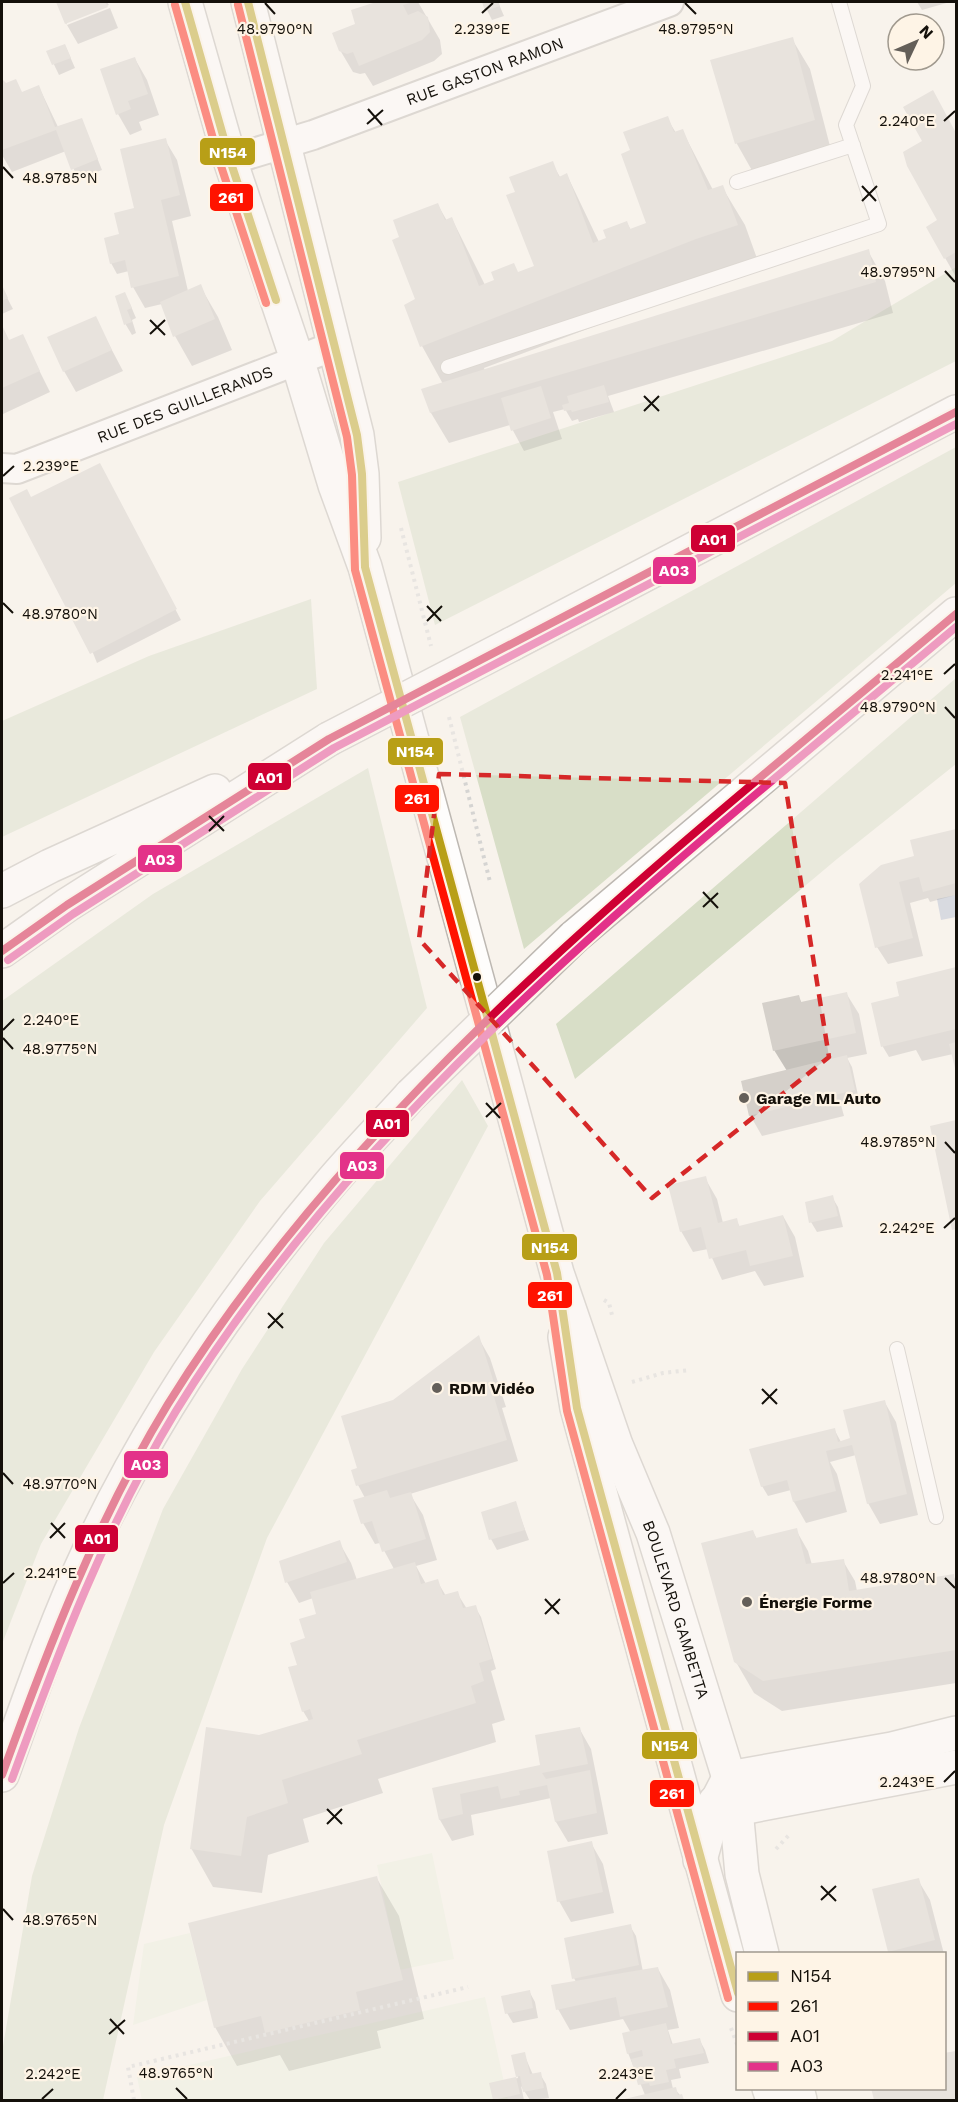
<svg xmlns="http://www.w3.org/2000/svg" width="958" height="2102" font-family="'Work Sans',sans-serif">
	<rect width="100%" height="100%" fill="#f8f3ec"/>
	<!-- green -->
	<path fill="#ebf0dd" d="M432,1853L454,1959L399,1970L377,1865Z
		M190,1933L207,2000L133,2025L144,1944Z
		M485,1997L508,2100H142L137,2077Z"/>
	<!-- forest -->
	<path fill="#d8dec7" d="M956,267V361L435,625L398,482L832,341Z
		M956,447V583L524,949L460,717Z
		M311,599L317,689L2,837V721L149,656Z
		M956,678V764L837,859L575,1079L556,1024Z
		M368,768L427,1008L260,1201L154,1352L41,1544L2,1644V1001L153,894Z
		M462,1080L488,1126L267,1538L164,1825L103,2100H2V2052L32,1876L79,1728L163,1509L242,1369L324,1243Z"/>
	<!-- water -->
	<path fill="#b2bcd1" d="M956,895V917L941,920L937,899Z"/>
	<!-- shadow -->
	<path fill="#0003" d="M58,2H107L109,5L67,22V25Z
		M380,2H418L440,40L442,54L434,61L373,86L365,73L360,74L353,72L340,50L357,24L353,11Z
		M483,2H498L504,16L492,20Z
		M917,2H950L922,10Z
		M110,8L118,28L78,44L67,25Z
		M792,39L810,69L831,150L754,174L737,144L712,61Z
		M65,45L75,68L59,75L48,52Z
		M135,59L147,80L159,115L139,122L142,130L130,135L118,114Z
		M2,81L22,93L39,87L58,127L82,120L102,170L78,179L66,151L12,172L2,155Z
		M932,92L956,135V277L928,228L939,221L924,142Z
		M667,118L676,133L682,130L713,190L722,187L745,225L759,264L484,368L485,371L868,251L885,281L893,313L608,396L614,412L579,422L578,419L572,421L565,409L553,412L562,439L524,451L510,425L449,443L431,413L423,390L443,384L422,346L417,300L399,239L438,205L447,221L452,219L485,285L536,266L514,194L552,163L560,177L567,175L599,242L608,239L627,223L631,230L648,224L632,151Z
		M165,140L177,160L191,216L172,221L188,291L200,286L218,317L232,350L192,366L175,336L162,304L145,308L133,287L129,271L117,274L111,263L121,235L136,209Z
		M2,288L13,309L2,314Z
		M117,297L130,304L136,318L132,320L136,333L132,335L126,325Z
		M95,318L123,371L76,392L64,371Z
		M2,329L9,342L22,336L50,392L3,414Z
		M105,475L181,620L97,663L31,499Z
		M956,830V895L930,902L928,898L910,903L923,956L888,964L877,947L861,884L916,857L912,841Z
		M956,969V1070L953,1054L922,1061L916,1050L889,1057L883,1047L873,1004H901L897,983Z
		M846,993L859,1014L867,1054L847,1058L852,1067L859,1100L841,1105L844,1116L762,1136L750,1115L787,1071L774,1050L798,997L802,1003Z
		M956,1122V1235L932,1127Z
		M705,1178L717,1199L723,1223L736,1220L740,1227L783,1216L795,1237L804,1277L764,1286L755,1271L722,1280L708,1249L693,1252L681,1231Z
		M832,1197L838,1207L843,1227L817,1232L811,1222Z
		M478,1337L490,1358L506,1407L502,1408L518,1461L410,1494L423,1515L437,1560L416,1566L426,1584L437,1581L446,1596L457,1593L467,1609L475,1607L481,1617L496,1669L491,1671L505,1720L492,1724L496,1742L378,1779L383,1793L303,1819L309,1842L268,1855L262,1893L213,1887L191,1848L259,1737L309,1721L303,1711L298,1666L307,1639L319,1615L313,1598L299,1603L287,1582L281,1562L339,1542L351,1563L357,1580L394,1569L380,1543L375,1544L363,1523L365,1498L358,1485V1469L393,1401Z
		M884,1401L896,1422L918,1515L880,1524L868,1503L856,1455L830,1462L837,1474L847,1512L806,1523L794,1502L791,1490L768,1496L762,1486L834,1429L841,1442L852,1439Z
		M515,1503L529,1540L497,1550L491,1539Z
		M796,1530L808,1551L812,1565L843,1561L855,1581L857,1591L953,1575L956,1581V1683L782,1711L754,1693L736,1662L753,1532L757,1539Z
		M579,1728L591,1749L608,1834L568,1842L556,1822L551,1798L471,1815L474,1835L452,1841L440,1820L434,1789L542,1766Z
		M591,1843L603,1864L614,1913L571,1922L559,1901Z
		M376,1877L399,1916L424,2019L377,2031L381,2048L289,2071L280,2055L237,2066L215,2027Z
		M918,1880L930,1900L944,1954H891L889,1951Z
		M630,1926L636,1936L643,1972L658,1969L670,1990L679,2028L668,2030L673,2045L699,2039L705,2050L709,2063L679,2069L681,2078L671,2080L673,2089H675L684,2100H623L645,2095L628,2053L631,2033L623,2019L570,2030L558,2009L576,1982L574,1978Z
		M529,1991L535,2002L538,2018L513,2023L507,2013Z
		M956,2052V2100H875L873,2088H944V2055Z
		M524,2054L533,2075L540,2074L546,2084L549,2098L530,2100L521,2086L524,2100H495L491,2084L518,2078L513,2056Z"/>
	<!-- building -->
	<path fill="#d5d0ca" d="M56,2H105L108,7L65,24Z
		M376,2H413L403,5L408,15L418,11L428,17L430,32L422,40L359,66L353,52L347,54L339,51L332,33L355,24L351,10Z
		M482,2H498L500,6L485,11Z
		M793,37L815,120L735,144L710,60Z
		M65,44L71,58L52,65L46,51Z
		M135,57L148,94L128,101L131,109L116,115L100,69Z
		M2,79L6,83L16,79L22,92L39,85L55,127L82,118L98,159L71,170L56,130L2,150Z
		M933,90L956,133V252L944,259L926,227L937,220L907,166L903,152L922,141L903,107Z
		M668,116L674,132L683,129L708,190L723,185L738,225L696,239L420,347L404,305L415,299L392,240L399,237L393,220L438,203L445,220L452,217L479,286L494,280L491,272L514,263L518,272L534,266L506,195L515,192L509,177L553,161L559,177L567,173L593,243L606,238L603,230L627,221L630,229L646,223L621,154L630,150L623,132Z
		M166,138L180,195L161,200L179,276L131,288L125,260L110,264L104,238L119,234L114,213L134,208L120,149Z
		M869,249L876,282L430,413L421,389Z
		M201,284L215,319L173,337L160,302Z
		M2,285L8,298L2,301Z
		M125,292L132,308L127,310L132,322L124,325L115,296Z
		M96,316L112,350L63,372L47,337Z
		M2,325L9,340L23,334L40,371L2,388Z
		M604,385L609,402L572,412L571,410L564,411L562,405L569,403L567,396Z
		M541,386L551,418L511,431L501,398Z
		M100,463L177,609L90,654L9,498L27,489L31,497Z
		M956,829V883L923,892L919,877L899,882L913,938L875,948L859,884L881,865L914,856L910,840Z
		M956,967V1029L881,1047L871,1003L899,996L896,982Z
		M847,992L856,1033L773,1051L762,1003L799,995L801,1002Z
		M956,1042V1072L949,1044Z
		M847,1055L855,1090L749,1116L741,1081Z
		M956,1120V1229L952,1230L930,1126Z
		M706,1176L718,1223L737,1218L739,1226L783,1215L793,1256L750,1266L746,1250L709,1259L701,1227L680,1232L668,1185Z
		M833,1195L838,1216L809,1223L805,1202Z
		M479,1335L495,1386L491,1387L507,1440L356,1486L351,1470L357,1468L341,1416L393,1400Z
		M885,1400L907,1494L867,1504L852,1445L826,1451L836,1491L793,1502L787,1480L761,1487L749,1449L835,1428L838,1442L850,1438L843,1410Z
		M387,1490L390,1498L411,1492L426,1539L382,1552L372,1521L361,1524L353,1500Z
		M516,1501L525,1530L489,1540L481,1512Z
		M797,1528L806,1564L844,1559L849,1591L954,1574L956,1650L763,1681L734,1662L701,1543L753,1530L756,1538Z
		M340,1540L347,1562L285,1583L279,1561Z
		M415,1562L421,1584L438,1579L443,1595L458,1591L463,1608L476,1605L492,1659L479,1663L484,1681L471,1686L476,1703L357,1740L362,1754L282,1780L288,1803L247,1817L241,1856L190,1849L206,1727L259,1735L313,1719L310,1709L302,1712L288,1667L297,1665L290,1643L305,1638L299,1619L316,1614L310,1592Z
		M580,1727L588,1764L542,1773L546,1779L590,1770L597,1813L555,1822L547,1785L519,1791L520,1795L501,1799L498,1786L460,1794L463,1814L439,1820L432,1788L540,1765L535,1735Z
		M592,1841L603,1892L557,1902L547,1851Z
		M377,1876L403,1980L356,1992L360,2010L265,2033L261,2016L214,2028L188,1923Z
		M919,1878L935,1940L888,1952L872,1889Z
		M631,1924L639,1965L572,1979L564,1938Z
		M658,1967L668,2007L620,2017L616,1997L556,2010L551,1985Z
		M530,1990L533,2008L505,2014L501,1996Z
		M666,2023L671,2044L700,2038L704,2053L674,2059L676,2068L666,2070L669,2082L650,2086L649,2083L638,2085L631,2059L643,2056L642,2050L627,2054L622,2033Z
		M956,2051V2100H874L871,2088H944V2053Z
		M525,2052L530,2074L541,2072L544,2088L523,2092L520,2076L516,2077L511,2055Z
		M516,2077L520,2094L493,2100L489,2083Z
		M676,2087L678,2095L682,2094L684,2100H620Z"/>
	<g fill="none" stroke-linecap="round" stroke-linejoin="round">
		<defs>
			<path id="lane" d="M737,182L853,145
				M448,367L879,224L846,125L863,86L839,2
				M897,1349L936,1517"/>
			<g id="street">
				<path id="s1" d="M230,160L313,135L669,2"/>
				<path id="s2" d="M2,468L17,469L334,346"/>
			</g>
			<g id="secondary">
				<path id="s3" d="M185,2L230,160L297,359L335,485L365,567L557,1273L616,1445L653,1533L729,1778L736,1809L742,1874L762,1954"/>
				<path d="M248,2L357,435L362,474L364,538"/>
				<path d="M565,1337L577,1408L738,1995"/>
				<path d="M715,1802L736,1809L956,1767"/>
				<path d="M700,1860L716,1803L729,1778L892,1749L956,1733"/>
				<path d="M769,2088L773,2100"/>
				<path d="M797,2088L800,2100"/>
			</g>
			<path id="highway" d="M512,644L956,412
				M2,891L50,866L215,791
				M574,937L956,614
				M2,951L67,905L329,739
				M2,1775C29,1700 55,1623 89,1551C151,1419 234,1297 329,1185C355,1154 384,1125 411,1095"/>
		</defs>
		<!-- lane casing -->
		<use href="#lane" stroke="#bdb8b2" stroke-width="16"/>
		<!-- street casing -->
		<use href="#street" stroke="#bdb8b2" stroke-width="32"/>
		<!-- secondary casing -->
		<use href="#secondary" stroke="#bdb8b2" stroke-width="36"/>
		<!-- highway casing -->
		<use href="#highway" stroke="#bdb8b2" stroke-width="36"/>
		<!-- path -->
		<path stroke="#d5d4d2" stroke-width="4" stroke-dasharray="3 4.5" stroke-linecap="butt" d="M401,528L431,646
			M449,717L490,882
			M604,1300L609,1303L613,1319
			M632,1382L663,1373L690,1370
			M776,1849L789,1835
			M731,2028L738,2047
			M134,2100L128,2067L468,1987"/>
		<!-- lane -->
		<use href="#lane" stroke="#fefdfc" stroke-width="14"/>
		<!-- street -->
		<use href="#street" stroke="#fefdfc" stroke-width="28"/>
		<!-- secondary -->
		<use href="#secondary" stroke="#fefdfc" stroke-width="33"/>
		<!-- highway -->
		<use href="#highway" stroke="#fefdfc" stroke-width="33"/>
		<defs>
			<path id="highway-bridge" d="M329,739L512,644
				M411,1095L574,937"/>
		</defs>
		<!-- highway-bridge casing -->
		<use href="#highway-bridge" stroke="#bdb8b2" stroke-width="36" stroke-linecap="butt"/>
		<!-- highway-bridge -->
		<use href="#highway-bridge" stroke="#fefdfc" stroke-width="33"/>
		<defs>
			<path id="bus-1" d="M185,2L230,160L276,300
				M248,2L357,435L362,474L365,567L557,1273L577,1408L738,1993"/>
			<path id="bus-2" d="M175,5L220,163L266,303
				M238,5L347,437L352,475L355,570L547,1275L567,1411L728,1998"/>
			<path id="bus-3" d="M2,951L67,905L329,739L956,412
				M2,1775C48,1648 97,1520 168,1404C364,1089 675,850 956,614"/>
			<path id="bus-4" d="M8,960L73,914L334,748L956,424
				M12,1779C58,1653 106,1526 176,1411C367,1100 680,859 956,627"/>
		</defs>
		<!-- bus-1 casing -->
		<use href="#bus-1" stroke="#fef4e6" stroke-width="12"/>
		<!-- bus-2 casing -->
		<use href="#bus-2" stroke="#fef4e6" stroke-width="12"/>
		<!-- bus-3 casing -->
		<use href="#bus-3" stroke="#fef4e6" stroke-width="12"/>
		<!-- bus-4 casing -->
		<use href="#bus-4" stroke="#fef4e6" stroke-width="12"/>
		<!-- bus-1 -->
		<use href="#bus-1" stroke="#b89f17" stroke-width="8"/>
		<!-- bus-2 -->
		<use href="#bus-2" stroke="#ff1300" stroke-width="8"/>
		<!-- bus-3 -->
		<use href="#bus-3" stroke="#ce0033" stroke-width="8"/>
		<!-- bus-4 -->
		<use href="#bus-4" stroke="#e33289" stroke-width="8"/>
	</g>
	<!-- marked area -->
	<path d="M0 0H958V2102H0ZM439,774L785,783L829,1057L652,1198L419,939Z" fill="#f8f3ec" fill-opacity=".55" fill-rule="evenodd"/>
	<path fill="none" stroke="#d62828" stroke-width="4.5" stroke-dasharray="12 8" stroke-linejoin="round" d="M439,774L785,783L829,1057L652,1198L419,939Z"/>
	<!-- ticks -->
	<path fill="none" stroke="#14100a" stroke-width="2" d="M265,3L275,14M685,3L696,14M482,13L493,3M368,109L382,125M944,121L955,111M367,124L383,110M3,167L13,178M862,186L876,201M862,201L877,186M945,271L955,282M150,320L165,335M150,334L165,320M644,396L659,411M644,411L659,396M3,476L14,466M3,603L13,613M427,606L441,621M427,621L442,606M944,674L955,664M945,707L955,718M209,816L224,831M209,831L224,816M703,892L718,908M703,907L718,893M3,1030L14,1019M3,1038L13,1049M486,1103L500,1118M486,1117L501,1103M945,1142L955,1153M944,1228L955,1218M268,1313L283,1328M268,1328L283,1313M762,1389L777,1404M762,1404L777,1389M3,1473L13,1484M51,1523L65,1538M50,1538L65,1523M945,1578L955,1588M3,1583L14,1573M545,1599L559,1614M545,1614L560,1599M944,1782L955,1771M327,1809L342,1824M327,1824L342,1809M821,1886L836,1901M821,1900L836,1886M3,1909L13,1920M110,2019L124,2034M109,2034L125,2020M176,2088L187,2099M42,2099L53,2089M616,2099L626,2089"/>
	<!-- markers -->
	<circle fill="#14100a" stroke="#fef4e6" stroke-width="2" cx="477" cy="977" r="5"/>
	<g fill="#645f59" stroke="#fef4e6" stroke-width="2">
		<circle cx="744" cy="1098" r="6"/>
		<circle cx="437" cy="1388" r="6"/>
		<circle cx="747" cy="1602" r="6"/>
	</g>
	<g text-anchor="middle" stroke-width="4.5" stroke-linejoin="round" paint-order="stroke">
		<!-- street labels -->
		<g font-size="16" fill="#14100a" stroke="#fef4e6">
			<text dy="6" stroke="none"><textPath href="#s1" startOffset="270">RUE GASTON RAMON</textPath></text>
			<text dy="6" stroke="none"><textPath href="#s2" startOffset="195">RUE DES GUILLERANDS</textPath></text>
			<text dy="6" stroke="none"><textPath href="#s3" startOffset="1682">BOULEVARD GAMBETTA</textPath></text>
		</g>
		<!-- poi labels -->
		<g font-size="16" font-weight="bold" fill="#14100a" stroke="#fef4e6" text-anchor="start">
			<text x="756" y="1104">Garage ML Auto</text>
			<text x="449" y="1394">RDM Vidéo</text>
			<text x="759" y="1608">Énergie Forme</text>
		</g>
	</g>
	<g font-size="15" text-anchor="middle" fill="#14100a" stroke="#fef4e6" stroke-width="4.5" stroke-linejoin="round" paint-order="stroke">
		<text x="482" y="34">2.239°E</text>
		<text x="275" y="34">48.9790°N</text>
		<text x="696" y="34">48.9795°N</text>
		<text x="907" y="126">2.240°E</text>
		<text x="60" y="183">48.9785°N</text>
		<text x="898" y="277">48.9795°N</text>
		<text x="51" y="471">2.239°E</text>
		<text x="60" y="619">48.9780°N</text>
		<text x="907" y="680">2.241°E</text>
		<text x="898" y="712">48.9790°N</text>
		<text x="51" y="1025">2.240°E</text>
		<text x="60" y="1054">48.9775°N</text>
		<text x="898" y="1147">48.9785°N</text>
		<text x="907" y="1233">2.242°E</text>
		<text x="60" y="1489">48.9770°N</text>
		<text x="51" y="1578">2.241°E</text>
		<text x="898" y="1583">48.9780°N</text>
		<text x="907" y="1787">2.243°E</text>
		<text x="60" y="1925">48.9765°N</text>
		<text x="176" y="2078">48.9765°N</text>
		<text x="53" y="2079">2.242°E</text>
		<text x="626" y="2079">2.243°E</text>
	</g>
	<g stroke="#fef4e6" stroke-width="2">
		<rect x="199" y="137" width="57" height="29" rx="6" fill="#b89f17"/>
		<rect x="209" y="183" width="45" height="29" rx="6" fill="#ff1300"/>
		<rect x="690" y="524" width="46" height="29" rx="6" fill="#ce0033"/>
		<rect x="652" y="556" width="45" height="29" rx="6" fill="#e33289"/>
		<rect x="387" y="737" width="57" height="29" rx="6" fill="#b89f17"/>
		<rect x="247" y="762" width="45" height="29" rx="6" fill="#ce0033"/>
		<rect x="394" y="784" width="46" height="29" rx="6" fill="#ff1300"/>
		<rect x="137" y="844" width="46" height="29" rx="6" fill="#e33289"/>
		<rect x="365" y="1109" width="45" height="29" rx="6" fill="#ce0033"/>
		<rect x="339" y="1151" width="46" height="29" rx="6" fill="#e33289"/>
		<rect x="521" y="1233" width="57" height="28" rx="6" fill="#b89f17"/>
		<rect x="527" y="1281" width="46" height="28" rx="6" fill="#ff1300"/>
		<rect x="123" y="1450" width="46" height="29" rx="6" fill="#e33289"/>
		<rect x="74" y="1524" width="45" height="29" rx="6" fill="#ce0033"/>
		<rect x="641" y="1731" width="57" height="29" rx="6" fill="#b89f17"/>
		<rect x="649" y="1779" width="46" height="29" rx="6" fill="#ff1300"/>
	</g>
	<g font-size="16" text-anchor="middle" font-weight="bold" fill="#fff">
		<text x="228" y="158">N154</text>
		<text x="231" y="203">261</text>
		<text x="713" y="545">A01</text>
		<text x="674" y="576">A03</text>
		<text x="415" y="757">N154</text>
		<text x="269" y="783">A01</text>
		<text x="417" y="804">261</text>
		<text x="160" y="865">A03</text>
		<text x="387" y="1129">A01</text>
		<text x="362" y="1171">A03</text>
		<text x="550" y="1253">N154</text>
		<text x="550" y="1301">261</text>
		<text x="146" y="1470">A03</text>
		<text x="97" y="1544">A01</text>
		<text x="670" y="1751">N154</text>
		<text x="672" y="1799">261</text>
	</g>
	<!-- border -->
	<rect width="958" height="2102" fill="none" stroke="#14100a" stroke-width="6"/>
	<!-- legend -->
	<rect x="736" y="1952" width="210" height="138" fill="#fef4e6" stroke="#a0998e" stroke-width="1.5"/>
	<rect x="748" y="1972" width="30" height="9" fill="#b89f17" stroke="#a0998e" stroke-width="1.5"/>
	<text x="790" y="1982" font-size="18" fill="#14100a">N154</text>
	<rect x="748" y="2002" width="30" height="9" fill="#ff1300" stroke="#a0998e" stroke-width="1.5"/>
	<text x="790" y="2012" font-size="18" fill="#14100a">261</text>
	<rect x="748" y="2032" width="30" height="9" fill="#ce0033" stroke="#a0998e" stroke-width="1.5"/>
	<text x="790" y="2042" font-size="18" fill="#14100a">A01</text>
	<rect x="748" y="2062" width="30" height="9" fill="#e33289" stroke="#a0998e" stroke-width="1.5"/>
	<text x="790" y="2072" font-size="18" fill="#14100a">A03</text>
	<!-- north arrow -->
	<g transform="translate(916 42) rotate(46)"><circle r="28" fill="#fef4e6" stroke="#a0998e" stroke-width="1.5"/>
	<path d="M0-4.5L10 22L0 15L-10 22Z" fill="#645f59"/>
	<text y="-9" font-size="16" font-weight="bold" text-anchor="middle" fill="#14100a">N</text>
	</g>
</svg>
